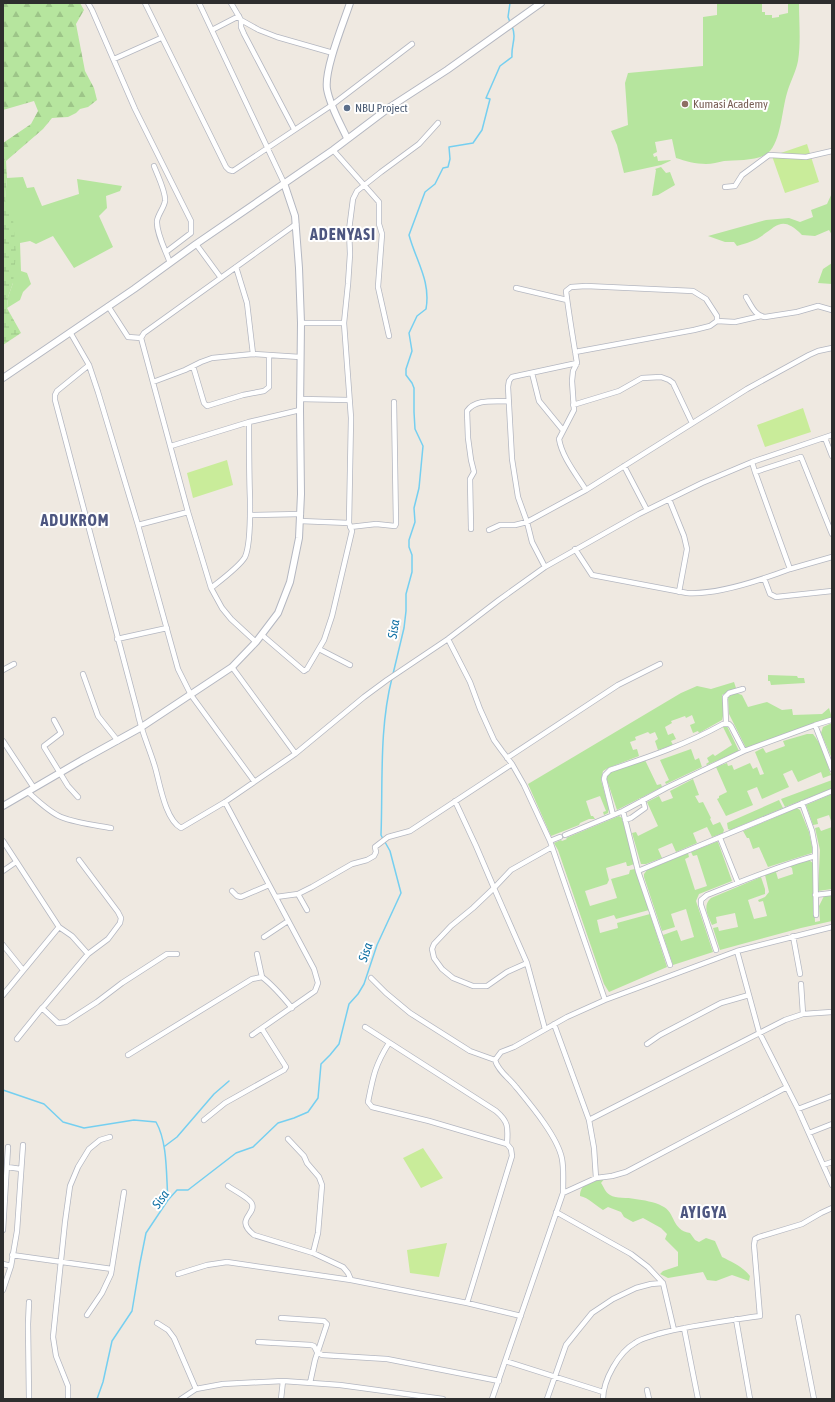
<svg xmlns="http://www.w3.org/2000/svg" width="835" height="1402" font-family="'Asap Condensed',sans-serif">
	<defs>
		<pattern id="forest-firs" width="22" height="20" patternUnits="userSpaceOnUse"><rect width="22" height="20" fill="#b6e59e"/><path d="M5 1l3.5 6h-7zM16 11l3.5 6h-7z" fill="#9dc588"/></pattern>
		<pattern id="wetland-marsh" width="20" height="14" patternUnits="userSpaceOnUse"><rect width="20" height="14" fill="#b6e59e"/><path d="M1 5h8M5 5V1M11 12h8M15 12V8" fill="none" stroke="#9dc588"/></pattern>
	</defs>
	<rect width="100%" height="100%" fill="#efe9e1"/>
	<!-- grass -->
	<path fill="#b6e59e" d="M717,3H762V12H765V15H772V18L779,17V15L788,13V3H799C799,22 801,42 798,61C796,72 790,82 787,93C782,109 781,142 768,153C758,161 736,160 724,161C718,162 712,164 706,164C696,164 685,161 676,158L672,139L655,142L657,152L653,154L654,157L657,156L658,161L671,160L670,161L661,165L624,173L617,145L611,131L628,125L625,83L628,73L703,66V17L717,15Z
		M661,167L666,173L670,172L675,185L658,195L652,196L656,170L655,169Z
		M23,177L27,188L34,187L42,206L79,194L77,179L122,186L120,191L106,196L107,208L99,216L113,247L74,268L53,236L36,244L30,241L20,243L21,271L27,273L31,284L23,292L20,300L7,308L8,297L13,283L5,200L7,178Z
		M832,193V235L829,230L815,236L802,235C781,214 777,227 757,239C751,242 743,244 737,246L734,242H725L708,236L766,220L789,218L800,222L813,217L811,210L827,204Z
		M832,263V284L818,283L823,269Z
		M768,675L797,676L798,678H804L805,683L771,685L770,681H768Z
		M734,682L736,688L722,695L724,712L722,720L699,733L698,731L693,733L690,725L695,723L692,715L686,718L685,716L671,721L672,723L665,727L668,735L673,733L676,739L671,741L673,745L658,750L655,741L658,739L655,732L650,734L648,732L635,737L636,740L630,742L633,750L637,749L639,756L608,768L603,771L601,780L609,809L608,813L604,815L603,812L606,811L600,796L586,801L591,816H593L595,819H589L580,823L579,825L551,836L528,784L681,693L697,686L711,689Z
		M736,693L742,695L748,707L767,702L782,710L792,709L793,715L822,714L829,708L832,718L746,748L729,714L728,697Z
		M832,723V759L821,733L823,727Z
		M727,726L739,751L707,765L706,764L709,762L707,758L713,754L715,756L732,745L723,727Z
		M807,734H813C823,746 826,761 831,775L823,778L821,772L798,782L792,770L783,774L789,787L762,799L757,787L747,791L753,805L726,816L717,799L719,798V796L727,792L716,767L727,763L728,766L732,765L734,770L750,763L753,769L757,767L760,775L764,774L755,752L763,748L766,753L785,746L783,741Z
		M691,749L695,760L699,758L702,767L666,784L665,782L669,780L660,760Z
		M645,760L657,785L661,784L662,787L617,810L606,777L610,772Z
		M693,779L699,795L695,796L699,803L703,802L711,818L710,819L713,825L720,822L724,830L723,833L712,837L707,827L693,833L697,843L676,852L672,843L658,849L662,858L646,864H641L632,833L636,832L638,836L658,826L647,802L659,796L662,802L673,798L670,791Z
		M832,780L831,789L785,807L781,799Z
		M832,794V824L829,815L817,819L818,824L813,825L806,805Z
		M779,800L783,808L730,830L728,829L727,823Z
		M797,808L800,810L809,832L813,851L812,853L768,867L759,847L753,849L749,838H747L743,831Z
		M619,816L622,818L634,864L629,866H627L626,862L606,868L609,880L607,884L585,891L590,906L617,898L611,879L629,874L630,870L635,869L649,910L616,919L614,915L597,920L600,933L618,928L617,923L650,914L667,967L609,992L604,984L558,850L554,843L561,840L562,841L567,839L566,838Z
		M819,827L821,831L832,827V889L818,891L820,850L815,828Z
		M716,842H718L732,881L699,894L696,901L713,952L673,965L663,935L677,930L681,941L694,937L686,909L671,914L675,927L662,931L644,877V874L647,870L688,853L689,857L685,859L695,890L707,886L697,855L693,856L691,852Z
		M809,860L813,863L815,922L820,921L819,906L824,896L832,895V921L801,928L720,950L713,928L718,927L719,931L738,927L735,913L716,917L717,923L712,925C708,915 702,906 711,898L761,877L765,889V894L748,900L754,919L767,916L763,901L759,902L758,900L765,897L769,892L765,875L777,869L778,872H776L778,879L793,874L792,868L789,866Z
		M605,1178L601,1183C604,1187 605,1192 610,1195C616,1199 627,1197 635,1199C643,1200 655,1202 662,1206C676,1212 671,1230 690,1233L695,1240L699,1242L706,1238L715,1241L722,1257C732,1262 742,1266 750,1276L749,1281L732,1275L716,1281L707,1280L703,1272L668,1278L660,1274L663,1271L678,1266V1252L665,1239L667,1234L661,1228L643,1218L633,1222L624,1217L621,1212L608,1207L603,1210C595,1205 589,1198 580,1196C580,1182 595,1180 605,1178Z"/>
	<!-- forest -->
	<path fill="url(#forest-firs)" d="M3,3H80L84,10L76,24L85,71L94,88L97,100L88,107L80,109L76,113L68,117L52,118L43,129L6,161L3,156V143L31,124L38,111L34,101L3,110Z"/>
	<!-- wetland -->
	<path fill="url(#wetland-marsh)" d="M3,156L6,161L7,178L5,200L13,219L16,254L13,283L8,297L7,308L21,333L3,345Z"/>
	<!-- pitch -->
	<path fill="#c9ec9a" d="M807,144L819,182L785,193L772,156Z
		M803,408L811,432L765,447L757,425Z
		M227,460L233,485L193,498L187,473Z
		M423,1148L443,1178L421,1188L403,1158Z
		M447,1243L439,1277L410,1273L407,1250Z"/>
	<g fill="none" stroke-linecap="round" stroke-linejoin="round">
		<!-- stream -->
		<path stroke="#75cff0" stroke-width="1.5" d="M510,22L508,17L510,3
			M393,674L404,628L406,611V594L412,572V555L409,547V540L415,522L414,508L419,488L423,446L415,429L414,412V388L412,383L406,375V369L412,351L409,333L417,316L426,309C431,281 416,261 409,235L425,192L435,184L443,168L448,167L450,159L449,147L473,143L482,130L490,99L486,98L500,66L512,57C511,44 517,39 512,26
			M383,839L381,835C383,783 379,729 392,678
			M3,1090L44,1104L63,1122L84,1128L134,1120L156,1122C168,1143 166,1176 168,1200
			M165,1146L177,1137L214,1094L229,1081
			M97,1399L103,1382L112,1341L132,1311L140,1263L146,1233L168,1200L177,1190H188L236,1153L253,1147L278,1123L294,1118L308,1112L318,1098L321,1064L330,1055L339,1044L349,1004L358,994L364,984L377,945L401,893L390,851L385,842"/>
		<defs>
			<path id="street" d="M88,3L92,10L135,109L191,221V233L166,252
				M145,3L226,167L229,170L233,171L332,105L412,44
				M199,3L284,183
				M231,3L241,20L259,30L277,37L333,53
				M241,20V27L244,34L294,129
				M212,30L239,16
				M114,59L161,38
				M333,150L379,202V224L382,234L378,287L389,336
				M154,166C157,174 166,192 165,201C164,208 158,214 157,221C156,233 166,251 170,263
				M725,187L735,186L742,175L769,155L806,157L832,151
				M196,244L221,278
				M236,267L247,303L253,354
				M516,288L567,300
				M746,297C751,305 755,316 765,317L797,312L818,306L832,310
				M108,306L128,337L141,338
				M717,321L735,322L761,316
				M301,323H344
				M70,332L89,365L98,392L138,525L178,669L191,695L254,781
				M575,352L694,330L710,326L717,321V316L706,299L693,291L586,286L571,287L566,291C569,315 573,339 577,363L573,371L572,381L574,410L559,439C562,457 576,474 586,490
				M89,365L57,391L55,395V400L137,710C141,731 149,747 155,767C160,784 165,819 181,828L225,802L295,754L364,697L387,680L448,639L499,600L545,567L639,514L702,483L752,462L832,435
				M193,366L204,403L207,406L243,395L264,391L269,387V356
				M532,373L539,401L562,429
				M153,382L185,370L201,362L212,358L253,354L300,357
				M300,399L349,400
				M573,405L619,391L642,378L661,377L669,380L673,383L692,423
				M825,438L832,456
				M171,446L249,422L300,410
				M752,462L755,472L801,457L832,534
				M624,466L647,510
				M755,472L790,569L832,557
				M669,499L684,536L687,549L679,592
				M250,515L301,514
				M300,521L349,523
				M138,525L188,512
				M350,527L376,524L395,526L396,524L394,402
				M471,529L470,479L474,472L471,460L468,438L467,411C476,398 496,402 509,401
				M489,530L500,525H515L527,522L586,490L747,389L809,355L818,351L832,348
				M575,549L592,575L687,593C718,595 761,580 790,569
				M545,567L532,542L527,522L518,497L512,459L508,387L509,381L512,377L577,363
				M764,578L770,594L776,597L832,591
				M211,588C220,581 240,566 245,557C251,544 250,514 250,499C249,474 249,448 249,422
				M262,635L304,671L307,669L324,640L332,616L352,531L349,523L351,418L344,323L348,284L350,254L349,230L353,199L357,191L381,172L419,144L438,123
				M117,639L167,628
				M448,639L470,682L480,709L494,740L502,751L512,764L524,785L550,841L605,1000L567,1017L514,1047L501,1052L495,1060C498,1071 509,1078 516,1087C530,1104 558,1137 562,1159C564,1170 563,1182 563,1193L492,1399
				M256,642L231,619L222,608L211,588L188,512L141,338L144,333L296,224
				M319,649L350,665
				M232,667L295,753
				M3,670L14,664
				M83,674L98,716L118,741
				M54,720L61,733L44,746V747L68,786L78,797
				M726,724L725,697L729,693L743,689
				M815,725L831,720
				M3,741L34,788
				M507,758L618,685L660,664
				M28,792C37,800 49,812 61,817C76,823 94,825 111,828
				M455,801L476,846L494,888L473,908L451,926L434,944L432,949L434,958L442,969L453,978L473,986H487L507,972L527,963
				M225,802L314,969L318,983L315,991L252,1035
				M802,803L812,831L815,847L816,915
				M623,811L638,871L670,965
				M613,815L604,779L605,775L610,770C649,757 687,744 723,724H729L731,726L744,751
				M625,820L631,818L645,808L643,800
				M565,835L623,811L666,788L744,751L815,725L832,769
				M720,838L738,883
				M3,841L59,927L72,936L88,954
				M550,841L560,837
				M79,860L118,912L121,918L120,923L108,939L88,954L45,1005L42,1008L58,1023L66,1022L97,1002L122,983L167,954H177
				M3,871L16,862
				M638,871L832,791
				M232,891L237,896L241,897L269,885
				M298,894L307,910
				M815,895L832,893
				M276,897L298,894L312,887L352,864L367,860L374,856L376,852L375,847L388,837L410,831L512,764
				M793,936L800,974
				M264,937L288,921
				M3,945L23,970
				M716,950L701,905V900L707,895C743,881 778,866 815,856
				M737,951L759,1032L798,1109L832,1185
				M257,954L262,977
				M371,978L386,993L410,1013L470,1051L495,1060
				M801,984L803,1014
				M3,995L59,927
				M605,1000L737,951L832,927
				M554,1024L589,1120L594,1148L596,1178
				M365,1027L496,1111C509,1122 508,1128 507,1144
				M545,1029L527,963L494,888L511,870L552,847
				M17,1039L42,1008
				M389,1043C375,1065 373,1077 368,1102L372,1107L429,1121L507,1144L511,1149L512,1156L467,1303
				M647,1044L660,1035L721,1003L749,995
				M128,1055L252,979L262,977C274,986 283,997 292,1008
				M798,1109L832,1096
				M204,1120L225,1103L284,1070L286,1067L262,1029
				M589,1120L785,1020L803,1014L832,1012
				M809,1133L832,1124
				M288,1139L304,1156L307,1163L319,1177L322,1185L318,1233L313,1253
				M823,1165L832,1162
				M7,1167L21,1169
				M228,1186C233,1190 250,1198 252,1204C256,1215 234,1219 254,1235L313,1253L343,1267L348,1273L351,1280
				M563,1193L596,1178L612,1176L626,1172L787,1087
				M556,1212L631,1254L648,1267L663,1283L674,1330
				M3,1230L8,1147
				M12,1255L112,1269
				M3,1264L11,1266
				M178,1274L207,1265L227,1262L351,1280L467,1303L521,1316
				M3,1290L11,1266L17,1231L23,1145
				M87,1315L102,1293L111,1274L124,1192
				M798,1317L814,1399
				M281,1318L324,1321L327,1324L315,1360L310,1383
				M736,1319L750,1399
				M157,1323L168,1330L174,1338L196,1389
				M684,1328L698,1399
				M258,1342L311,1345L314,1346L317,1352L322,1355L387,1359L499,1381
				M505,1361L603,1392
				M647,1390L649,1399
				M29,1399L28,1324L29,1302
				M68,1399V1386L56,1356L53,1337L65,1222L70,1186L78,1167L89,1149L100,1140L110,1137
				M181,1399L196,1389L223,1384L283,1381L340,1385L443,1399
				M281,1399L283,1381
				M547,1399L566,1345L592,1313L613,1299L636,1288L651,1284L663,1283
				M603,1399C603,1380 619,1352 635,1343C642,1338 650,1337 658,1334C691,1325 726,1321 760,1316L754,1245L755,1239L759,1237L802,1224L821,1213L832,1208"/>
			<path id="secondary" d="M347,138C340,123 330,106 327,89C324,70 343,24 350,3
				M3,378L134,289L196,244L333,150L390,107L447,70L541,3
				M3,806L82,760L140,728L232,667L256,642L278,613L290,582L299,538L301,494L300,410L301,323L299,268L295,216L284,183"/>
		</defs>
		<!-- street casing -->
		<use href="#street" stroke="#b4b7c1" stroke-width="6"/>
		<!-- secondary casing -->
		<use href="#secondary" stroke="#b4b7c1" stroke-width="8"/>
		<!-- street -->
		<use href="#street" stroke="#fff" stroke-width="4.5"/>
		<!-- secondary -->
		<use href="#secondary" stroke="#fff" stroke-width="6"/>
	</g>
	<!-- markers -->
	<circle fill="#8d6e63" stroke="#fff" stroke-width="1.5" cx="685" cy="104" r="4"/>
	<circle fill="#5c6f8a" stroke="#fff" stroke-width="1.5" cx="347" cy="108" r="4"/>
	<g text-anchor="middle" stroke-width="4" stroke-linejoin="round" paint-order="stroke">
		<!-- education labels -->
		<g font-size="12" fill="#785e54" stroke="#fff" text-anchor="start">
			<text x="693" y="108">Kumasi Academy</text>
		</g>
		<!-- service labels -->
		<g font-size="12" fill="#4e5e75" stroke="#fff" text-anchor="start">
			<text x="355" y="112">NBU Project</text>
		</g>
		<!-- water labels -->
		<g font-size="13" font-style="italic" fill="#0d6fa3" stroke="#fff">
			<text transform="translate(393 629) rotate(-81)" y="5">Sisa</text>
			<text transform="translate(365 952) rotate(-71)" y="5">Sisa</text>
			<text transform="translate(160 1199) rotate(-54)" y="5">Sisa</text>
		</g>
		<!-- district labels -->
		<g font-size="16" font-weight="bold" letter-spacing="1" fill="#4d5680" stroke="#fff">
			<text x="343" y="240">ADENYASI</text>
			<text x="75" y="526">ADUKROM</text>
			<text x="704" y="1218">AYIGYA</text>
		</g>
	</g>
	<!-- border -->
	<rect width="835" height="1402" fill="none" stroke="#2e2e2e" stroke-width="8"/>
</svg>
